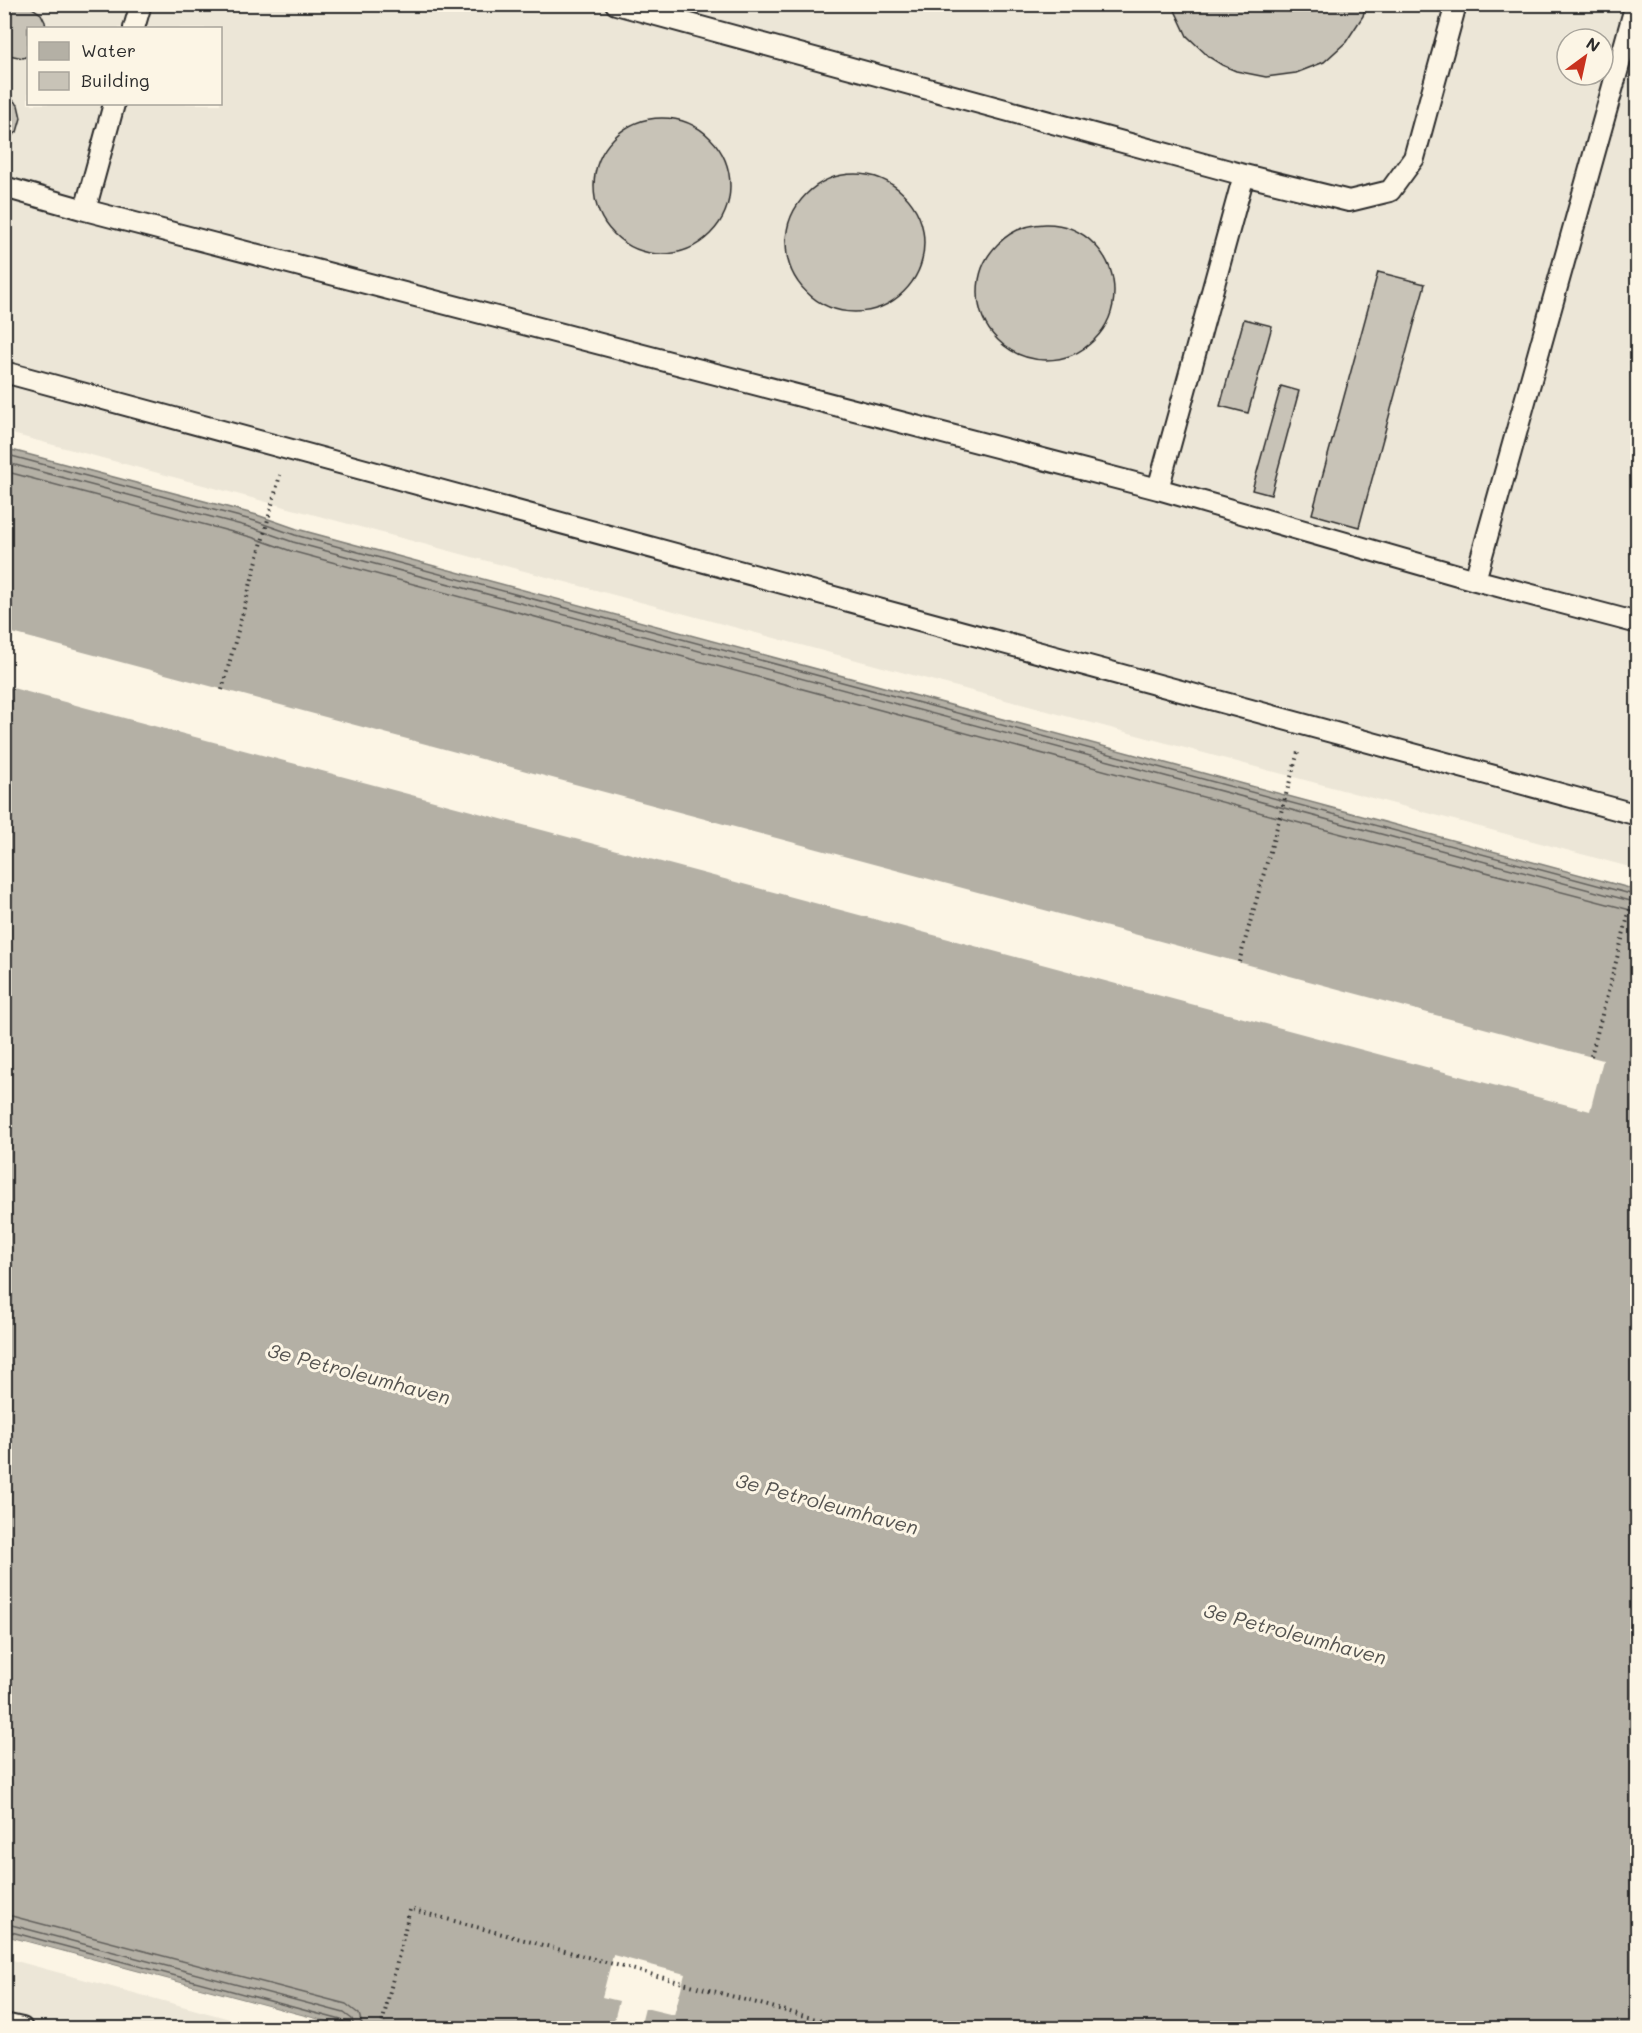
<svg xmlns="http://www.w3.org/2000/svg" width="1642" height="2033" font-family="Mali,sans-serif">
	<rect width="100%" height="100%" fill="#fcf5e5"/>
	<filter id="ink" filterUnits="userSpaceOnUse"><feTurbulence type="fractalNoise" baseFrequency=".0167" numOctaves="2"/><feDisplacementMap in="SourceGraphic" scale="12" xChannelSelector="R" yChannelSelector="G"/><feConvolveMatrix kernelMatrix="1 2 1 2 8 2 1 2 1" color-interpolation-filters="sRGB"/></filter>
	<g filter="url(#ink)">
		<!-- built -->
		<path fill="#ece6d7" fill-rule="evenodd" d="M4,5H1637V869L5,432ZM28,28H220V104H28ZM1567,39H1603V75H1567Z
			M5,1958L263,2028H5Z"/>
		<!-- water -->
		<path fill="#b4b0a5" stroke="#7d7b74" stroke-width="1.5" d="M4,448L257,515L297,529L1637,890V2028H350L5,1936Z"/>
		<!-- pier -->
		<path fill="#fcf5e5" d="M5,631L1603,1060L1590,1111L5,686Z
			M5,1936L350,2028H339L4,1939Z
			M613,1955L685,1974L674,2015L645,2008L640,2028H612L619,2001L602,1997Z"/>
		<g fill="none" stroke-linecap="round" stroke-linejoin="round">
			<!-- shore -->
			<path stroke="#62605c" stroke-width="1.5" d="M4,454L255,521L295,535L1638,896
				M4,462L253,528L293,542L1638,903
				M4,471L251,537L291,551L1296,822L1638,912
				M4,1914L346,2004L359,2014L363,2028
				M4,1923L344,2013L352,2019L354,2028
				M4,1930L341,2020L345,2023L346,2028"/>
		</g>
		<!-- building -->
		<path fill="#c8c3b7" stroke="#2b2b2b" stroke-width="1.5" d="M12,4L28,5L41,14L45,22L46,28H28V56L23,58L4,54V8Z
			M1172,4H1366L1363,16L1346,42L1324,62L1296,73L1266,77L1236,71L1222,65L1209,57L1187,36Z
			M4,92L18,105L21,118L17,132L4,142Z
			M594 186a68 68 0 1 1 136 0a68 68 0 1 1-136 0Z
			M786 243a69 69 0 1 1 138 0a69 69 0 1 1-138 0Z
			M978 292a68 68 0 1 1 136 0a68 68 0 1 1-136 0Z
			M1378,272L1425,284L1359,527L1312,514Z
			M1244,319L1272,326L1248,413L1220,406Z
			M1281,386L1299,391L1271,495L1252,490Z
			M1638,393V436L1634,413Z"/>
		<g fill="none" stroke-linecap="round" stroke-linejoin="round">
			<defs>
				<path id="service" d="M616,4L1244,175L1349,201L1390,191L1414,158L1456,4
					M134,28L141,4
					M4,187L85,210L1158,489L1475,580L1638,623
					M85,210L114,104
					M4,372L1638,815
					M1158,489L1244,175
					M1475,580L1636,4
					M4,2024L22,2028"/>
			</defs>
			<!-- service casing -->
			<use href="#service" stroke="#2b2b2b" stroke-width="24"/>
			<!-- path -->
			<path stroke="#2b2b2b" stroke-width="4" stroke-dasharray="1.5 4.5" stroke-linecap="butt" d="M222,690L280,475
				M1239,962L1298,752
				M1591,1056L1638,879
				M381,2028L410,1909L849,2028"/>
			<!-- service -->
			<use href="#service" stroke="#fcf5e5" stroke-width="20"/>
		</g>
	</g>
	<g text-anchor="middle" stroke-width="6" stroke-linejoin="round" paint-order="stroke">
		<!-- water labels -->
		<g font-size="20" font-style="italic" fill="#545350" stroke="#fcf5e5">
			<text transform="translate(359 1374) rotate(15)" y="7">3e Petroleumhaven</text>
			<text transform="translate(827 1504) rotate(15)" y="7">3e Petroleumhaven</text>
			<text transform="translate(1295 1634) rotate(15)" y="7">3e Petroleumhaven</text>
		</g>
	</g>
	<!-- margin -->
	<rect width="1642" height="2033" fill="none" stroke="#fcf5e5" stroke-width="24"/>
	<rect x="12" y="12" width="1618" height="2009" fill="none" stroke="#2b2b2b" stroke-width="2" filter="url(#ink)"/>
	<!-- legend -->
	<rect x="27" y="27" width="195" height="78" fill="#fcf5e5" stroke="#a8a49b" stroke-width="1.5"/>
	<rect x="39" y="42" width="30" height="18" fill="#b4b0a5" stroke="#a8a49b" stroke-width="1.5"/>
	<text x="81" y="57" font-size="18" fill="#2b2b2b">Water</text>
	<rect x="39" y="72" width="30" height="18" fill="#c8c3b7" stroke="#a8a49b" stroke-width="1.5"/>
	<text x="81" y="87" font-size="18" fill="#2b2b2b">Building</text>
	<!-- north arrow -->
	<g transform="translate(1585 57) rotate(33)"><circle r="28" fill="#fcf5e5" stroke="#a8a49b" stroke-width="1.5"/>
	<path d="M0-4.5L10 22L0 15L-10 22Z" fill="#c8321e"/>
	<text y="-9" font-size="16" font-weight="bold" text-anchor="middle" fill="#2b2b2b">N</text>
	</g>
</svg>
